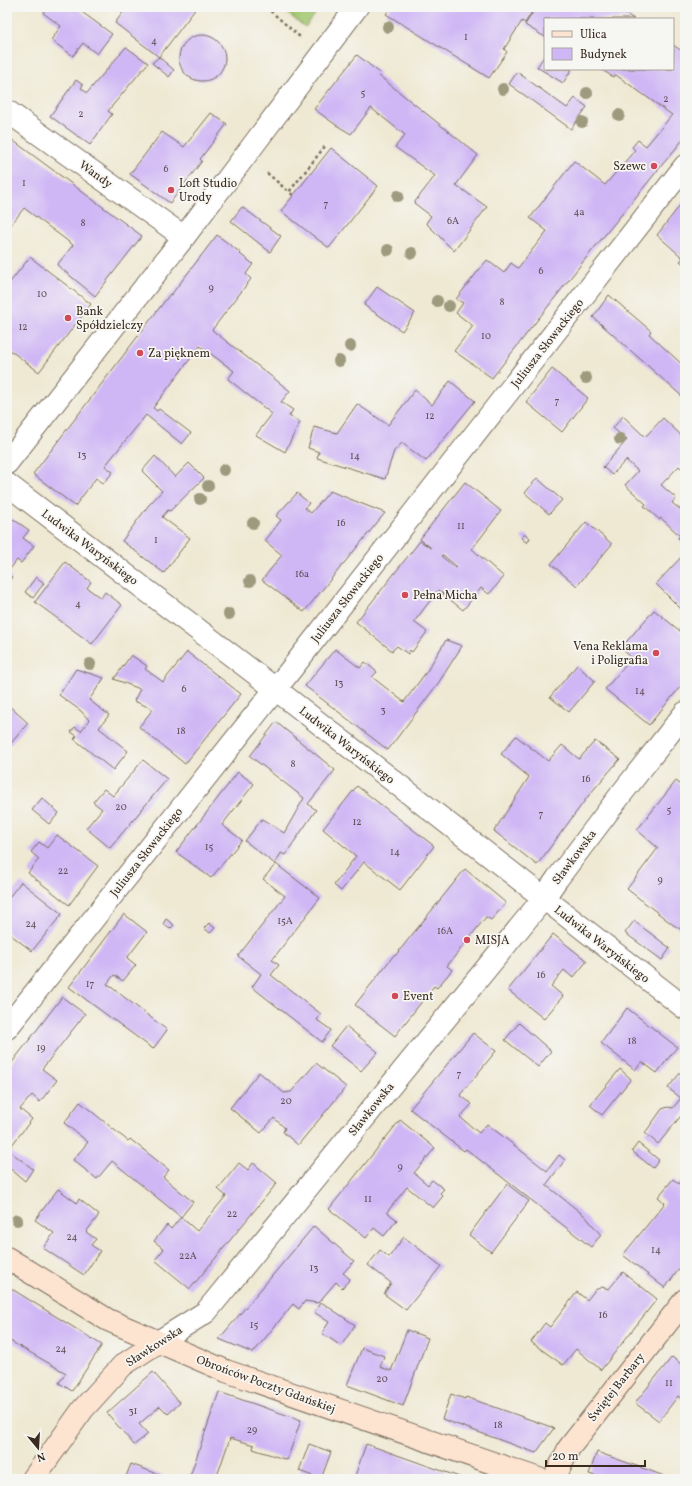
<svg xmlns="http://www.w3.org/2000/svg" width="692" height="1486" font-family="Vollkorn,serif">
	<rect width="100%" height="100%" fill="#f6f6f2"/>
	<filter id="ink" filterUnits="userSpaceOnUse"><feTurbulence type="fractalNoise" baseFrequency=".025" numOctaves="2"/><feDisplacementMap in="SourceGraphic" scale="8" xChannelSelector="R" yChannelSelector="G"/><feConvolveMatrix kernelMatrix="1 2 1 2 8 2 1 2 1" color-interpolation-filters="sRGB"/></filter>
	<filter id="wash" filterUnits="userSpaceOnUse"><feTurbulence type="fractalNoise" baseFrequency=".012" numOctaves="4" result="noise"/><feDisplacementMap in="SourceGraphic" scale="16" xChannelSelector="R" yChannelSelector="G"/><feGaussianBlur stdDeviation="0.9" result="paint"/><feColorMatrix in="noise" values="0 0 0 0 0 0 0 0 0 0 0 0 0 0 0 0 0 1.4 0 .05"/><feComposite in="paint" operator="in"/></filter>
	<g filter="url(#wash)">
		<rect width="100%" height="100%" fill="#efe9d3"/>
		<!-- green -->
		<path fill="#a4c973" stroke="#707a48" d="M275,7H321L305,27L287,13Z"/>
		<g id="blocks">
			<!-- building -->
			<path fill="#cfb6f5" fill-rule="evenodd" d="M47,7H75L112,34L97,54L83,43L73,56L51,40L61,26L43,13Z
				M127,7H197L159,57L174,70L169,77L152,63L159,57L115,23Z
				M391,7H535L525,23L522,21L504,49L507,52L489,78L386,14Z
				M536,7H614L634,19H545V37L525,25Z
				M179 58a23 23 0 1 1 46 0a23 23 0 1 1-46 0Z
				M673,45L685,53V137L586,258L492,378L454,351L473,326L456,313L463,303L456,299L487,260L504,273L511,263L518,268L547,231L530,218L574,161L605,185L635,150L632,147L638,140L646,146L672,115L616,75L613,77L601,69H673Z
				M126,47L148,63L108,111L112,114L90,145L50,116L76,80L83,85L81,88L87,93Z
				M357,55L380,73L378,75L478,155L456,185L487,207L454,251L426,223L431,216L414,203L435,176L395,147L405,135L371,108L351,134L336,125L314,109Z
				M545,55V69H572L563,83L537,67Z
				M517,72L567,108L575,98L587,107L571,129L509,84Z
				M211,113L227,124L200,159L202,161L170,203L130,174L162,132L184,147Z
				M7,136L142,236L95,296L57,265L73,245L24,208L7,230V203L11,199L7,196Z
				M331,148L378,186L329,248L281,211Z
				M685,199V265L680,261L683,258L657,235Z
				M242,207L281,236L270,252L231,221Z
				M217,235L241,253L240,254L253,264L246,274L251,279L212,330L290,391L281,402L293,410L289,416L300,422L285,452L256,435L272,414L228,379L234,371L200,346L153,408L157,411L159,409L191,433L182,444L146,415L105,466L113,472L103,484L96,478L75,506L33,474L170,294L171,295Z
				M30,257L91,304L39,372L7,348V286Z
				M377,287L415,313L402,331L364,305Z
				M609,295L651,331L649,334L685,367V399L593,317Z
				M552,369L588,398L562,432L526,402Z
				M450,381L475,401L426,461L402,443L394,451L385,479L317,458L319,452L308,448L314,427L337,433L357,404L388,425L415,390L432,405Z
				M623,416L645,437L663,418L685,439V472L679,466L661,485L676,498L672,503L685,513V544L678,538L680,536L661,518L660,520L644,506L646,504L625,485L638,471L626,460L612,475L603,467L627,440L613,428Z
				M155,456L175,477L189,463L204,478L170,511L168,510L162,517L190,538L164,573L122,541L148,506L162,491L142,471Z
				M537,478L562,500L549,514L525,493Z
				M465,482L501,511L472,549L504,577L489,594L481,588L463,610L438,590L414,622L427,632L412,652L410,650L408,654L397,646L392,651L356,622L420,541L431,548L420,539ZM443,555L457,567L456,568L441,556Z
				M330,491L385,513L304,612L262,580L282,555L265,541L281,520L276,516L297,493L309,503L305,508L311,513Z
				M7,515L29,530L23,538L34,546L21,563L17,560L7,573L12,577L7,584Z
				M586,522L612,544L577,586L551,564Z
				M525,534L530,538L527,543L521,538Z
				M685,553V613L656,584Z
				M65,562L91,582L87,588L101,598L105,592L122,605L92,644L35,602Z
				M36,577L44,583L33,598L25,592Z
				M654,610L685,635V681L649,725L605,689L632,658L621,648Z
				M446,640L462,646L439,682L388,750L305,686L335,649L360,668L365,662L377,672L372,677L404,702L427,671Z
				M187,652L241,694L185,764L139,727L153,709L134,701L140,689L114,679L131,655L147,666L145,669L163,682Z
				M577,665L595,681L569,712L550,697Z
				M76,669L104,678L89,700L109,715L99,728L128,751L113,770L74,739L77,736L71,732L75,727L81,731L89,720L81,711L59,695Z
				M7,704L28,723L7,748Z
				M276,722L335,770L308,804L316,810L285,855L281,853L275,864L245,841L262,819L284,833L304,798L250,756Z
				M516,736L548,761L562,745L579,759L595,741L620,759L589,795L537,865L494,831L529,777L501,754Z
				M143,760L167,779L110,848L86,828L102,809L93,802L104,789L113,796Z
				M238,772L254,784L222,825L242,840L211,878L176,852Z
				M676,781L685,788V932L672,924L627,889L658,848L637,830Z
				M357,786L434,846L400,890L364,862L341,891L334,885L356,856L323,829Z
				M42,798L59,813L49,824L32,810Z
				M57,835L98,866L69,905L28,873L39,859L31,852L39,842L47,848Z
				M276,864L320,898L272,960L279,965L271,975L321,1014L317,1020L331,1030L322,1042L252,987L261,974L238,956L285,896L263,879Z
				M465,869L506,903L491,920L486,917L447,966L452,970L437,988L434,986L395,1036L355,1005L394,955L395,956Z
				M21,882L62,914L32,951L7,932V895L9,897Z
				M124,914L147,932L127,958L136,965L123,981L114,975L107,984L167,1030L153,1049L69,987Z
				M166,919L174,925L170,929L163,924Z
				M634,921L670,948L662,960L625,933Z
				M209,923L215,928L210,933L204,928Z
				M553,934L587,961L573,978L564,970L551,986L563,996L544,1019L508,990Z
				M62,997L85,1014L42,1069L57,1080L40,1102L32,1095L20,1109L32,1119L8,1150L33,1169L25,1181L7,1166V1069Z
				M627,1008L677,1047L657,1073L642,1062L635,1070L601,1043Z
				M519,1023L551,1051L538,1067L505,1040Z
				M346,1026L378,1052L361,1071L330,1046Z
				M473,1033L496,1051L460,1095L472,1104L460,1117L479,1133L487,1124L547,1171L559,1155L565,1160L546,1185L585,1216L601,1235L591,1247L466,1149L464,1151L410,1109Z
				M316,1063L346,1087L298,1145L283,1132L285,1128L274,1118L261,1133L230,1108L259,1072L284,1093L291,1092Z
				M685,1067V1111L658,1144L645,1133L662,1109L668,1107L673,1108L681,1098L668,1088Z
				M620,1069L631,1079L602,1115L590,1105Z
				M80,1102L128,1141L130,1139L169,1170L163,1177L193,1202L181,1217L112,1161L97,1179L73,1160L88,1142L64,1123Z
				M400,1120L435,1148L414,1173L428,1185L432,1180L444,1189L440,1193L443,1196L433,1208L407,1187L387,1212L397,1220L384,1236L374,1228L366,1238L329,1209Z
				M638,1143L659,1160L653,1168L632,1151Z
				M239,1163L248,1170L253,1163L277,1183L190,1289L155,1260L164,1249L154,1241L167,1225L171,1229L181,1217L197,1231L226,1196L218,1189Z
				M683,1178L685,1180V1261L665,1288L623,1255L665,1203L658,1197L673,1179L679,1184Z
				M507,1184L529,1201L491,1252L469,1235Z
				M58,1189L77,1203L79,1199L99,1215L86,1232L96,1239L91,1245L100,1251L84,1275L43,1248L54,1233L35,1220Z
				M314,1226L354,1261L343,1273L350,1279L342,1288L336,1282L318,1303L305,1301L299,1309L293,1304L253,1353L219,1339Z
				M404,1237L441,1266L406,1310L384,1294L391,1283L368,1265L380,1250L389,1257Z
				M623,1272L657,1299L601,1370L576,1349L563,1365L531,1342L545,1323L550,1327L577,1292L587,1300L595,1290L602,1287L609,1289Z
				M7,1286L102,1345L72,1391L59,1383L66,1373L10,1341L7,1348Z
				M321,1302L355,1325L341,1346L322,1333L329,1322L314,1312Z
				M407,1330L428,1338L403,1406L347,1385L362,1348L384,1356L380,1367L391,1371Z
				M672,1357L685,1367V1402L678,1396L659,1421L635,1403Z
				M153,1372L180,1403L168,1414L160,1406L139,1424L148,1434L134,1445L107,1413Z
				M219,1392L301,1420L287,1460L253,1449L254,1445L230,1438L216,1479H189Z
				M451,1394L465,1399L466,1397L554,1428L536,1453L442,1419Z
				M309,1444L331,1452L321,1479L299,1471Z
				M366,1444L465,1479H354Z
				M597,1452L673,1479H605L589,1474Z
				M131,1464L171,1479H125Z"/>
		</g>
	</g>
	<g filter="url(#ink)">
		<use href="#blocks" fill-opacity="0" stroke="#7a6d5d" stroke-width="1"/>
		<g fill="none" stroke-linecap="round" stroke-linejoin="round">
			<defs>
				<path id="street" d="M7,111L184,237
					M7,463L184,237L357,7
					M7,484L256,674L685,1008
					M7,1028L289,672L685,166
					M158,1342L206,1312L543,899L557,879L622,793L685,713"/>
				<path id="secondary" d="M7,1258L108,1320L226,1371L539,1479
					M33,1479L83,1409L123,1365L158,1342
					M554,1479L569,1448L685,1300"/>
			</defs>
			<!-- street casing -->
			<use href="#street" stroke="#7a6d5d" stroke-width="24"/>
			<!-- secondary casing -->
			<use href="#secondary" stroke="#7a6d5d" stroke-width="24"/>
			<!-- path -->
			<path stroke="#7a6d5d" stroke-width="2.5" stroke-dasharray="3 3" stroke-linecap="butt" d="M266,7L300,37
				M267,173L289,192
				M293,195L289,192L326,145"/>
			<!-- street -->
			<use href="#street" stroke="#fff" stroke-width="22"/>
			<!-- secondary -->
			<use href="#secondary" stroke="#fde4d1" stroke-width="22"/>
		</g>
		<!-- trees -->
		<g fill="#9d9a7e">
			<circle cx="388" cy="27" r="6"/>
			<circle cx="503" cy="89" r="6"/>
			<circle cx="587" cy="93" r="6"/>
			<circle cx="619" cy="115" r="6"/>
			<circle cx="582" cy="122" r="6"/>
			<circle cx="398" cy="196" r="6"/>
			<circle cx="388" cy="250" r="6"/>
			<circle cx="412" cy="253" r="6"/>
			<circle cx="437" cy="301" r="6"/>
			<circle cx="449" cy="306" r="6"/>
			<circle cx="350" cy="346" r="6"/>
			<circle cx="339" cy="361" r="6"/>
			<circle cx="586" cy="378" r="6"/>
			<circle cx="620" cy="439" r="6"/>
			<circle cx="224" cy="470" r="6"/>
			<circle cx="208" cy="486" r="6"/>
			<circle cx="200" cy="499" r="6"/>
			<circle cx="253" cy="523" r="6"/>
			<circle cx="250" cy="581" r="6"/>
			<circle cx="229" cy="614" r="6"/>
			<circle cx="90" cy="664" r="6"/>
			<circle cx="17" cy="1220" r="6"/>
		</g>
	</g>
	<!-- markers -->
	<g fill="#d1495b" stroke="#f6f6f2" stroke-width="1.5">
		<circle cx="654" cy="166" r="4"/>
		<circle cx="171" cy="190" r="4"/>
		<circle cx="68" cy="318" r="4"/>
		<circle cx="140" cy="353" r="4"/>
		<circle cx="405" cy="595" r="4"/>
		<circle cx="656" cy="653" r="4"/>
		<circle cx="467" cy="940" r="4"/>
		<circle cx="395" cy="996" r="4"/>
	</g>
	<g text-anchor="middle" stroke-width="3.5" stroke-linejoin="round" paint-order="stroke">
		<!-- number labels -->
		<g font-size="10" fill="#604d54">
			<text x="466" y="40">1</text>
			<text x="154" y="44">4</text>
			<text x="363" y="96">5</text>
			<text x="666" y="102">2</text>
			<text x="81" y="117">2</text>
			<text x="166" y="172">6</text>
			<text x="24" y="186">1</text>
			<text x="326" y="207">7</text>
			<text x="579" y="215">4a</text>
			<text x="453" y="224">6A</text>
			<text x="83" y="226">8</text>
			<text x="541" y="274">6</text>
			<text x="211" y="291">9</text>
			<text x="42" y="297">10</text>
			<text x="502" y="305">8</text>
			<text x="23" y="330">12</text>
			<text x="486" y="339">10</text>
			<text x="557" y="404">7</text>
			<text x="430" y="419">12</text>
			<text x="82" y="458">13</text>
			<text x="355" y="459">14</text>
			<text x="341" y="526">16</text>
			<text x="461" y="529">11</text>
			<text x="156" y="543">1</text>
			<text x="302" y="577">16a</text>
			<text x="78" y="607">4</text>
			<text x="339" y="686">13</text>
			<text x="184" y="692">6</text>
			<text x="640" y="694">14</text>
			<text x="383" y="713">3</text>
			<text x="181" y="734">18</text>
			<text x="293" y="767">8</text>
			<text x="586" y="782">16</text>
			<text x="121" y="810">20</text>
			<text x="669" y="813">5</text>
			<text x="541" y="817">7</text>
			<text x="357" y="825">12</text>
			<text x="209" y="850">15</text>
			<text x="395" y="855">14</text>
			<text x="63" y="874">22</text>
			<text x="660" y="883">9</text>
			<text x="285" y="924">15A</text>
			<text x="31" y="927">24</text>
			<text x="445" y="934">16A</text>
			<text x="541" y="978">16</text>
			<text x="90" y="987">17</text>
			<text x="632" y="1044">18</text>
			<text x="41" y="1051">19</text>
			<text x="459" y="1077">7</text>
			<text x="286" y="1104">20</text>
			<text x="400" y="1170">9</text>
			<text x="368" y="1202">11</text>
			<text x="232" y="1217">22</text>
			<text x="72" y="1240">24</text>
			<text x="656" y="1253">14</text>
			<text x="188" y="1259">22A</text>
			<text x="314" y="1271">13</text>
			<text x="603" y="1318">16</text>
			<text x="254" y="1328">15</text>
			<text x="61" y="1352">24</text>
			<text x="382" y="1382">20</text>
			<text x="669" y="1386">11</text>
			<text x="133" y="1414">31</text>
			<text x="498" y="1428">18</text>
			<text x="252" y="1433">29</text>
		</g>
		<!-- poi labels -->
		<g font-size="12" fill="#3b2a1e" stroke="#f6f6f2" text-anchor="start">
			<text x="646" y="170" text-anchor="end">Szewc</text>
			<text x="179" y="187">Loft Studio<tspan x="179" dy="14">Urody</tspan></text>
			<text x="76" y="315">Bank<tspan x="76" dy="14">Spółdzielczy</tspan></text>
			<text x="148" y="357">Za pięknem</text>
			<text x="413" y="599">Pełna Micha</text>
			<text x="648" y="650" text-anchor="end">Vena Reklama<tspan x="648" dy="14">i Poligrafia</tspan></text>
			<text x="475" y="944">MISJA</text>
			<text x="403" y="1000">Event</text>
		</g>
		<!-- street labels -->
		<g font-size="12" fill="#3b2a1e" stroke="#f6f6f2">
			<text transform="translate(96 174) rotate(36)" y="4">Wandy</text>
			<text transform="translate(547 343) rotate(-52)" y="4">Juliusza Słowackiego</text>
			<text transform="translate(90 547) rotate(37)" y="4">Ludwika Waryńskiego</text>
			<text transform="translate(347 598) rotate(-52)" y="4">Juliusza Słowackiego</text>
			<text transform="translate(347 745) rotate(38)" y="4">Ludwika Waryńskiego</text>
			<text transform="translate(146 852) rotate(-52)" y="4">Juliusza Słowackiego</text>
			<text transform="translate(574 857) rotate(-53)" y="4">Sławkowska</text>
			<text transform="translate(602 944) rotate(38)" y="4">Ludwika Waryńskiego</text>
			<text transform="translate(371 1109) rotate(-51)" y="4">Sławkowska</text>
			<text transform="translate(154 1346) rotate(-33)" y="4">Sławkowska</text>
			<text transform="translate(266 1384) rotate(20)" y="4">Obrońców Poczty Gdańskiej</text>
			<text transform="translate(616 1387) rotate(-52)" y="4">Świętej Barbary</text>
		</g>
	</g>
	<!-- margin -->
	<rect width="692" height="1486" fill="none" stroke="#f6f6f2" stroke-width="24"/>
	<!-- legend -->
	<rect x="544" y="18" width="130" height="52" fill="#f6f6f2" stroke="#aba49d"/>
	<rect x="552" y="31" width="20" height="6" fill="#fde4d1" stroke="#aba49d"/>
	<text x="580" y="38" font-size="12" fill="#3b2a1e">Ulica</text>
	<rect x="552" y="48" width="20" height="12" fill="#cfb6f5" stroke="#aba49d"/>
	<text x="580" y="58" font-size="12" fill="#3b2a1e">Budynek</text>
	<!-- north arrow -->
	<g transform="translate(38 1448) rotate(162)" stroke="#f6f6f2" stroke-width="3" paint-order="stroke">
	<path d="M0-3L7 15L0 10L-7 15Z" fill="#3b2a1e"/>
	<text y="-6" font-size="11" font-weight="bold" text-anchor="middle" fill="#3b2a1e">N</text>
	</g>
	<!-- scale -->
	<path d="M546 1460v6h99v-6" fill="none" stroke="#3b2a1e" stroke-width="2"/>
	<text x="552" y="1460" font-size="12" fill="#3b2a1e" stroke="#f6f6f2" stroke-width="3" paint-order="stroke">20 m</text>
</svg>
